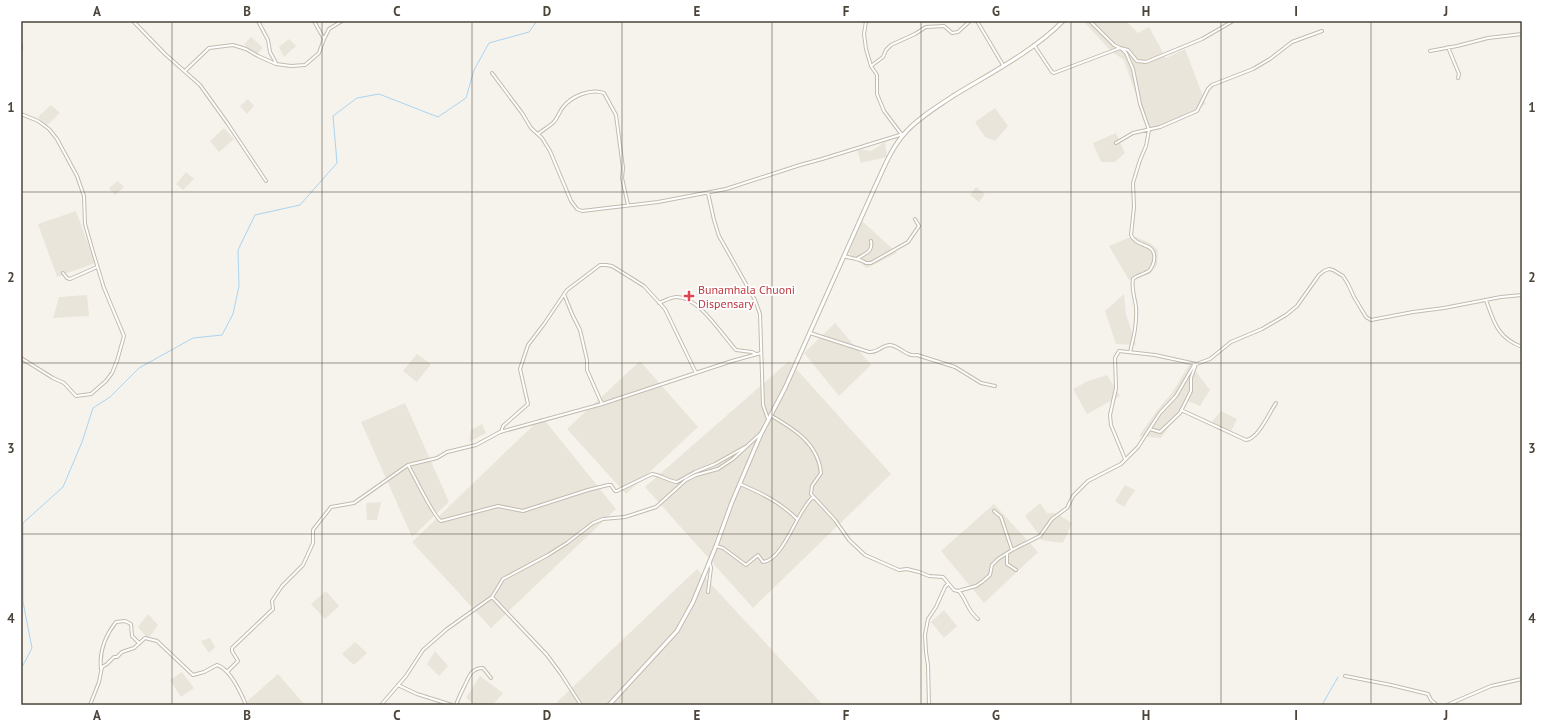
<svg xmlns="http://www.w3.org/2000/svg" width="1543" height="726" font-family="'PT Sans',sans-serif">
<rect width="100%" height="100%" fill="#f6f3ec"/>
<path fill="#eae5da" d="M1083,21h43l12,12 11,-6 17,31 19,-9 21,55 -57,29 -25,-73 -13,-9z
M251,37l12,11 -7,7 -12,-11z
M289,39l7,7 -12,11 -5,-10z
M248,99l6,7 -7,8 -7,-8z
M51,105l9,8 -14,13 -8,-9z
M995,108l13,18 -13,15 -10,-4 -10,-15z
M224,128l10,11 -15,13 -9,-11z
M1116,133l9,20 -10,9h-14l-8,-19z
M885,142l2,15 -26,6 -4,-14 14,2z
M186,172l8,7 -11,11 -7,-6z
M118,181l6,6 -9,8 -6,-7z
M976,187l9,7 -6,8 -9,-7z
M76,211l19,52 -38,14 -19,-53z
M862,221l35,32 -30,15 -19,-15z
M1133,236l17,7 8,7 -1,15 -7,9 -21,6 -20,-34z
M1124,294l2,20 10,31 -20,-1 -11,-33z
M87,295l2,21 -36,2 6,-21z
M835,323l36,42 -32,31 -35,-43z
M417,354l14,10 -14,18 -14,-11z
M640,361l58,66 -72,67 -59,-65z
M789,361l102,113 -138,134 -108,-121z
M1189,365l5,4 16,21 -10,16 -12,-5 -27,37 -22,-2 19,-27 14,-16z
M1107,375l13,21 -33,18 -14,-25 15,-8z
M405,403l44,99 -37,35 -51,-115z
M1221,411l16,8 -7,14 -12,-3 -7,-7z
M542,417l74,92 -125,119 -79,-86z
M482,424l4,9 -17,9 2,-12z
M1125,485l10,5 -11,17 -9,-6z
M381,502l-4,18h-10l-1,-17z
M1040,503l7,10h9l16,10 -9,20 -22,-3 -4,-8 -12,-16z
M994,504l44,48 -54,51 -43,-52z
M697,569l126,136h-264l-2,-3z
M326,591l13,15 -14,13 -14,-15z
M944,610l13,16 -13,12 -13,-16z
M148,614l10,11 -10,14 -10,-12z
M210,638l5,9 -6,6 -8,-12z
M355,642l12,11 -13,12 -12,-11z
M435,651l13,15 -9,10 -12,-12z
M182,672l12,16 -13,9 -11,-17z
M278,674l27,31h-62z
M480,676l23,17 -10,12h-18l-9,-7z"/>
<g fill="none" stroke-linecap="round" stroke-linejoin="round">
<path stroke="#a9d4f2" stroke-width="1" d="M21,669l11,-21 -9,-46v-79l40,-36 19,-45 11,-34 17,-11 29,-29 54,-30 29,-3 11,-21 6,-28 -1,-36 17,-35 45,-10 37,-42 -4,-47 24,-18 22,-4 59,23 28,-19 8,-28 15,-27 40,-11 8,-11
M1322,705l16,-28"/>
<g stroke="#c2bbae" stroke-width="4">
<path id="minor" d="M133,21l32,33 35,31 28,39 38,57
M258,21l10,19 2,12 6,11
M314,21l10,18
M866,21l-2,13 2,15 5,17 6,9v19l7,17 18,24
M977,21l26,44
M1090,21l24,24 8,4 4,4 7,16 7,35 9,26 -3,16 -6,14 -7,23 1,24 -3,28c6,14 26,6 23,26 -1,4 -2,6 -4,9 -5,4 -13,5 -17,9 -2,10 2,19 3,28 1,17 -2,29 -6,45
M21,45v4
M1034,45l18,27 2,1 66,-25 8,2 9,11 9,1 56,-23 31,-18
M1448,47l11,27 -1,4
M1430,51l27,-5 31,-8 34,-4
M871,66l12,-9 3,-7 5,-5 24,-11 11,-7 18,-1 8,7 6,-1 12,-11
M185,71l24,-23 24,-3 13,4 12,7 18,8 15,2 14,-1 14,-12 5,-14 5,-10 13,-8
M492,73l30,40 9,15 11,10 8,13 21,50 6,8 5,2 76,-9 68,-13 74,-24 22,-6 81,-25
M21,114l17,7 11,8 8,10 20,37 7,20 1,28 8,28 11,36 20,48 -7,25 -5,12 -6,8 -15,13 -15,2 -12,-13 -11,-5 -32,-20
M538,134c5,-4 10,-7 15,-11 5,-5 6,-11 10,-16 9,-11 28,-19 41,-14l12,22 7,53 -1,10 6,27
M1116,143l17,-10 27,-6 37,-16 11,-22 4,-4 41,-16 17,-10 22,-17 30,-11
M708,193l6,27 5,16 36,64 5,14 3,91 5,14
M844,256c9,3 15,2 22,7h5l37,-21 11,-16 -4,-7
M858,258c8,-5 15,-6 13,-17
M63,273l4,5 3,1 27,-12
M564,294l8,20 8,16 7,30v10l15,34
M1486,300c8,23 12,38 36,47
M659,303c5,-2 12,-6 18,-6 22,0 45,38 59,53l16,2 4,2
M810,333l59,19c9,1 13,-7 21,-7 10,1 16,12 27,10l38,12 26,16 14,3
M1181,410l65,30c12,-1 23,-27 30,-37
M770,415c24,14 48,28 51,58l-9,13 -1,8 24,26 14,20 16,15 34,15 8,-1 12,3 10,4 14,1 11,13 4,1 18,-5 6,-4 8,-7 2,-10 6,-6 14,-9 28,-14 12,-17 15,-11 6,-12 15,-15 33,-17 17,-17 22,-34 16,-17 18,-31 16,-6 21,-17 31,-13 24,-14 11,-9 22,-31 5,-4 5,-2 4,1 10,6 5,8 6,13 12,20 5,3 42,-8 31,-4 57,-11 21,-2
M501,432l2,-6 25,-22 -8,-35 8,-24 16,-21 23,-34 33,-25h6l6,1 32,20 21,23 31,64
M1125,459l-14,-34 -1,-10 6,-27 -1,-30 4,-7 36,4 41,9 -5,14v13l-11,22 -20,19 -10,-3
M408,465c6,10 26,53 33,56l57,-15 25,5 65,-21 20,-5h3l4,6h2l35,-17c9,1 16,7 25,8l18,-10 20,-8 32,-18
M740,484c21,9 40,18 57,35
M994,511l7,6 11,33
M716,546l7,2 23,17 12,-10 5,7c21,-2 34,-52 50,-65
M1007,553v11l9,6
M959,591c9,11 7,18 19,28
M708,592l3,-24 -1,-4
M492,597l55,58 14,19 20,31
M101,669c-2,-18 4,-33 15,-47l9,-1 6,3 1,12 7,7
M227,672l11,-11 -6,-10v-3l41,-39 -1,-8 10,-15 21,-21 10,-22v-13l18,-23 23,-4 54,-38 29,-7 10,-6 29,-7 24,-13 102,-28 130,-43 29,-8
M1345,676l46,9 37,9 3,6 6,5
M398,685l19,9 35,11
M90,705l9,-23 3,-15 5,-3 7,-7h3l5,-5 12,-4 11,-10 12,3 36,34 11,-3 13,-7c13,4 24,28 29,40
M381,705l25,-29 17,-26 24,-21 45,-32 11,-18 45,-24 19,-12 26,-20 10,-4 22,-2 31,-10 30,-27 10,-5 22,-6 15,-10 27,-25
M456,705c2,-6 5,-12 8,-18 5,-10 7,-19 19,-19l8,10
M929,705l-1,-40 -2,-13 -1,-17 3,-16 8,-12 9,-20 3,-3
M1447,705l44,-19 31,-7"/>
</g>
<g stroke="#c2bbae" stroke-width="5">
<path id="tertiary" d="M609,705l68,-74 16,-29 23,-56 16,-44 29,-68 24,-46 89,-199c9,-19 17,-41 31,-56 13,-15 32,-26 48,-37 36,-22 81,-45 110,-75"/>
</g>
<use href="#minor" stroke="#fff" stroke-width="2"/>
<use href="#tertiary" stroke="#fff" stroke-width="3"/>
</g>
<path fill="none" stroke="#4b4439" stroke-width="1" stroke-opacity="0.55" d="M172,21v684M322,21v684M472,21v684M622,21v684M772,21v684M921,21v684M1071,21v684M1221,21v684M1371,21v684M21,192h1501M21,363h1501M21,534h1501"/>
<path fill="#e0444e" stroke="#fff" stroke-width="1.5" d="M687 290h4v4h4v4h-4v4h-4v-4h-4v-4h4z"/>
<g text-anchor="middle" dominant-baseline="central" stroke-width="3.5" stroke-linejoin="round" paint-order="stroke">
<g font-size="12" fill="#be3a42" stroke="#fff" text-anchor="start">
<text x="698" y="289">Bunamhala Chuoni<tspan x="698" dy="14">Dispensary</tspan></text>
</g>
</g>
<rect width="1543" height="726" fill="none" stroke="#ffffff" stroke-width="44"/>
<rect x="22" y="22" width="1499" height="682" fill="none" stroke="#4b4439" stroke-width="1.5"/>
<g font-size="13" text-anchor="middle" font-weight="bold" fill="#4b4439">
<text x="97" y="16">A</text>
<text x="247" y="16">B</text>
<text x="397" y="16">C</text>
<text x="547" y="16">D</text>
<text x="697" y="16">E</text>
<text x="846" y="16">F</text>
<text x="996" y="16">G</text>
<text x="1146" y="16">H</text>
<text x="1296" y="16">I</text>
<text x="1446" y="16">J</text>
<text x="11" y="112">1</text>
<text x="1532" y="112">1</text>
<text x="11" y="282">2</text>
<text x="1532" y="282">2</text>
<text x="11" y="453">3</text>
<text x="1532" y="453">3</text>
<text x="11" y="623">4</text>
<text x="1532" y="623">4</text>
<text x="97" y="720">A</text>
<text x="247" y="720">B</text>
<text x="397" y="720">C</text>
<text x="547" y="720">D</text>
<text x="697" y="720">E</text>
<text x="846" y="720">F</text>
<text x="996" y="720">G</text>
<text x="1146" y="720">H</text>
<text x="1296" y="720">I</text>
<text x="1446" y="720">J</text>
</g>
</svg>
